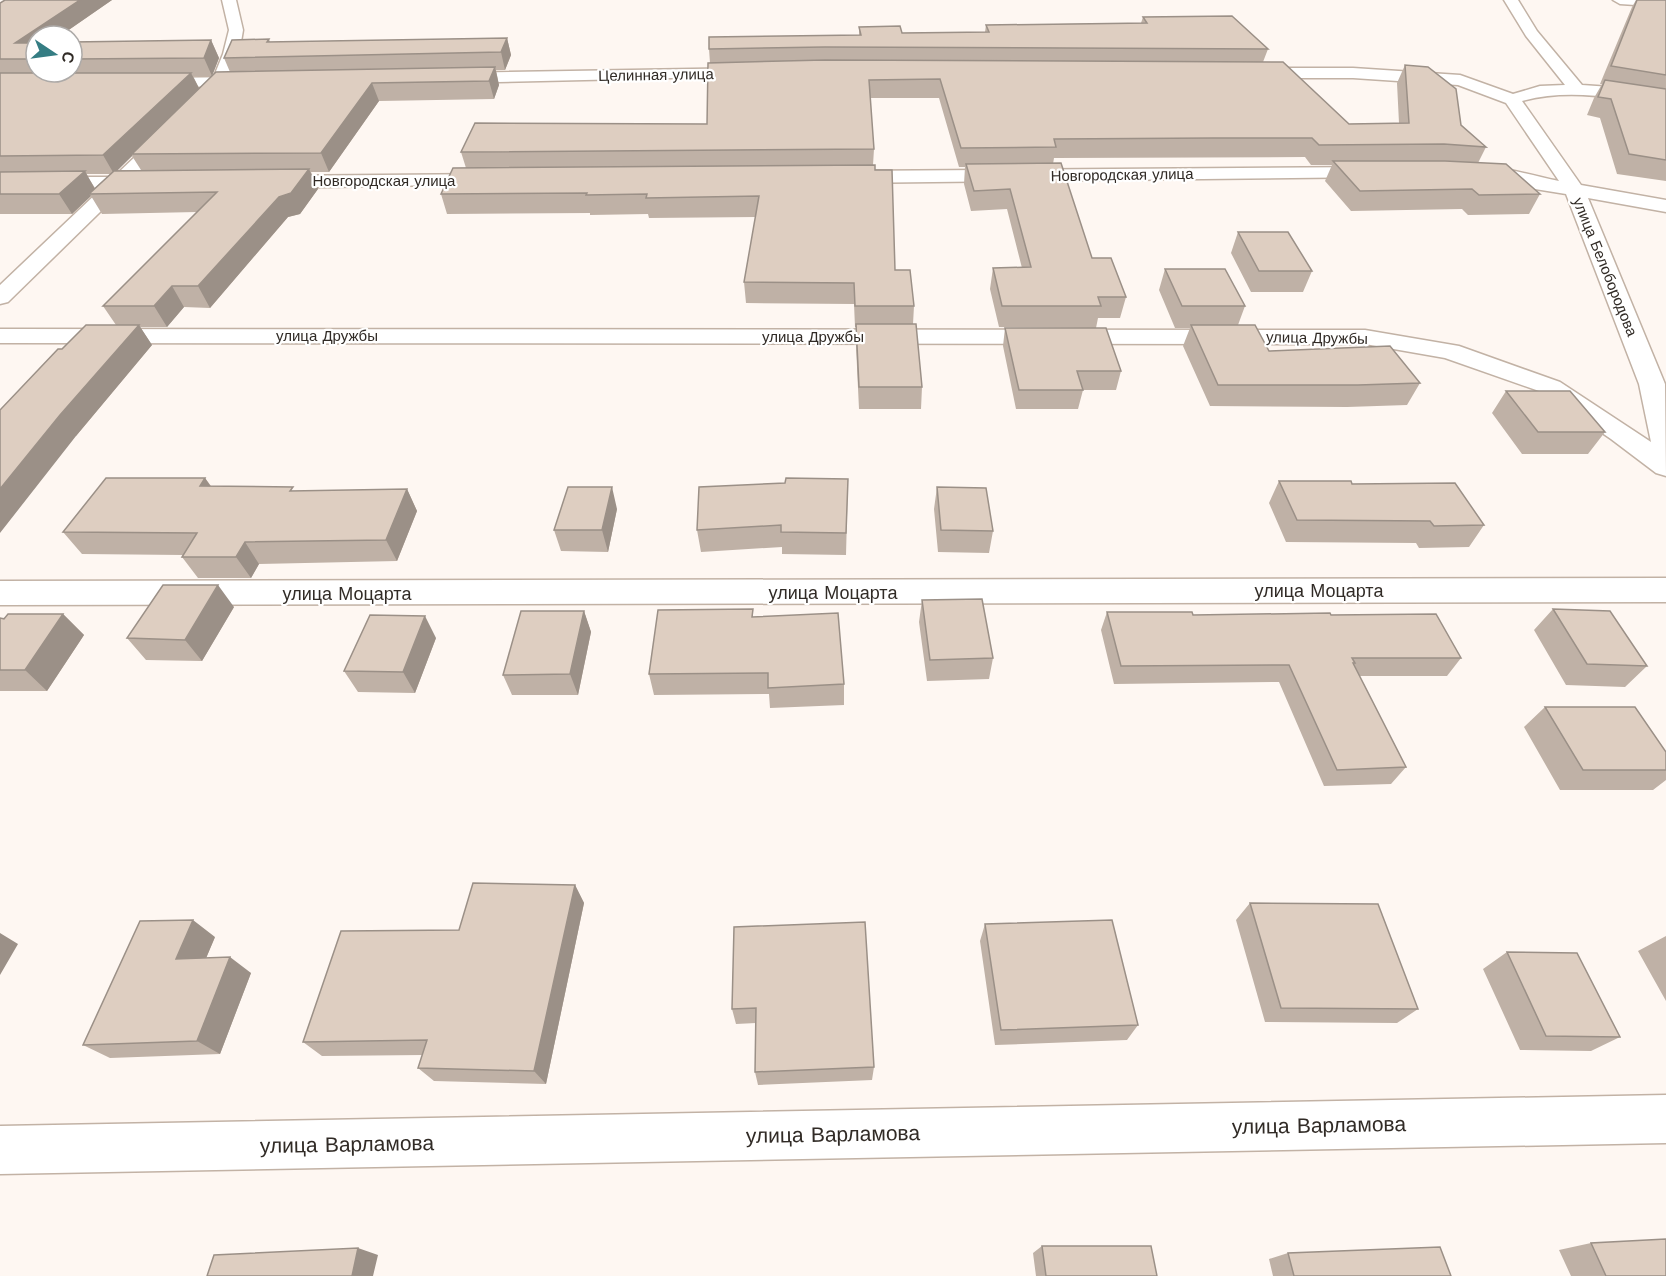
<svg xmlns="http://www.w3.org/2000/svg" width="1666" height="1276" font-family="'Work Sans',sans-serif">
<rect width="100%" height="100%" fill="#fef7f2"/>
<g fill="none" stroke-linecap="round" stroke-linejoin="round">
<g stroke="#c2b2a5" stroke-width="3">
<path id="street" d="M1504,0h14l19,31 45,54 29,2 55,10v10c-47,-9 -97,-19 -144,-6l59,84 85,15v12l-78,-14 77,186 1,92 -10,-3 -45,-34 -69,-47 -97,-34 -80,-14 -1365,-1v-14l1365,1 94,16 101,36 91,60 -12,-58 -73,-190 -92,-15 -3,-4 3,-4c26,-7 59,5 85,10l-53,-78 -48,-18 -105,-7h-103l-8,-5 8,-5h103l107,7 53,19 27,-8 25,-1 -39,-49z
M1613,0h53v7l-46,-3z
M754,68l6,2 2,3 -2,3 -308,7 -8,-5 8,-5z
M250,77l6,2 2,3 -2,3 -104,3 -8,-5 8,-5z
M1372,167l7,2 3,4 -3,4 -531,6 -7,-2 -3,-4 3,-4 7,-2z
M493,174l7,2 3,4 -3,4 -231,4 -7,-2 -3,-4 3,-4 7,-2z
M0,177h145l7,2 3,4 -3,4 -7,2h-145z
M1666,578v24l-1666,3v-24z
M1666,1095v48l-1666,31v-48z"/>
</g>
<g stroke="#c2b2a5" stroke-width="3">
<path id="secondary" d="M222,0h14l7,30 -4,24 -14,32 -34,37 -183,179 -8,2v-19l179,-170 33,-34 11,-27 6,-24z"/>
</g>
<use href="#street" fill="#fff" fill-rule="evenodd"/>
<use href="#secondary" fill="#fff" fill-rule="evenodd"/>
</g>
<path fill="#bfb1a6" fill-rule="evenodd" d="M112,0l-52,36h-24v36h36v-30l139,-2 8,18 -7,18h-19l6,12 31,-16 -6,-14 45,-19 1,3 237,-4 4,17 -6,15h-9l3,15 -5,14 -115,2 -50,71h-18l7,17 -18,25 -12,3 -78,91 -26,-1 -17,20h-27l12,18 -76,91 -14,-87 54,-24 -13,-19 94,-94 -95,2 -11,-18 -19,18h-72v-211zM132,156l9,14h-24zM86,174h24l-15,14z
M1636,0h30v181l-49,-7 -17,-56 -13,-3 7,-17 8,-14h-2l32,-77z
M1143,17l125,32 -5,13 86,62 50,-1 -2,-40 8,-18 56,60 25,22 -8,16 62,31 -11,20 -61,1 -6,-6 -111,2 -26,-30 7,-16h-21l-6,-8 -251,1 -1,6 39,94 34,39 -6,21h-22l-2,10 -97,-1 -9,-38 3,-21h29l-15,-59 -36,2 -7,-27 1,-17h-6l-20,-69h-69l4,51 -1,16 2,5 20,100 19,36 -1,18 9,63 -1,22h-62l-3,-63v-19h-1l-1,-23 -108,-1 -2,-21 12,-65 -107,1 -1,-4 -58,1v-2l-143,1 -6,-20 25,-26 -5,-16 246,-28 3,-61 -1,-14 150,-14v-8l43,6 83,-1 1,-7 155,-2z
M1238,232l74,39 -9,21h-52l-20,-39z
M1165,269l80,37 -7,19 31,26 151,32 -13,22 -60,2 -137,-1 -27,-60 7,-18h-15l-16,-38z
M1005,328l116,43 -5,19h-33l-5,19h-62l-13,-63z
M1506,391l99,41 -17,22h-66l-30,-41z
M205,478l6,8 84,5 112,-2 10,22 -20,50 -138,3 -8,14h-53l-16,-21 1,-2 -101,-1 -19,-22z
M848,479l-2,76 -64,-1v-7l-81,5 -4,-22 88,-47z
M1279,481l73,3 132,41 -15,22 -50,1 -3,-5 -130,-1 -17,-39z
M937,487l56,44 -4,22 -51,-1 -4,-43z
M617,509l-9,43 -47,-1 -7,-21z
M922,600l71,58 -4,21 -62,2 -8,-59z
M234,607l-32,54 -56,-1 -19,-22z
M753,609v8l91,67v21l-74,3 -1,-14 -115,1 -5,-21z
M1553,609l94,57 -22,21 -59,-2 -32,-55z
M584,611l7,21 -13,63h-66l-9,-20z
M1107,612l86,3h138l130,43 -14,18h-88l47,91 -15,17 -67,2 -45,-104 -165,2 -13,-54z
M63,614l21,21 -37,56h-47v-73z
M436,638l-21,55 -57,-1 -14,-21z
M1545,707l121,45v28l-13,10h-93l-36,-63z
M575,885l9,18 -38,181 -112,-3 -16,-13 5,-13 -101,1 -19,-14z
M1250,903l168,106 -21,14 -132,-1 -29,-102z
M985,924l153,101 -11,15 -132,5 -15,-104z
M734,927l140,140 -2,13 -114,5 -3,-13 1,-49 -20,1 -4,-15z
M1666,936v65l-28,-50z
M215,937l-9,21 45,15 -31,81 -110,4 -27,-13z
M1507,952l113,85 -29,14 -71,-1 -37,-81z
M1591,1243l75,33h-95l-12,-26z
M1042,1246l115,30h-121l-3,-23z
M1288,1253l163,23h-178l-4,-17z"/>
<path fill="#9b9087" d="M80,0h32l-52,36h-24v16l-21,-9z
M507,38l4,17 -6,15 -4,-18z
M211,40l8,18 -7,18 -8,-18z
M495,67l4,18 -5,14 -5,-18z
M191,73l9,17 -68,64v2l-18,18 -11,-19z
M372,83l7,18 -50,71 -8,-19z
M309,169l9,20 -18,25 -12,3 -78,91 -12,-22 81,-89z
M85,171l11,20 -7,3 2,2 -19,18 -13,-20z
M172,286l12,21 -17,20 -13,-21z
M139,325l13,20 -76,91 -76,97v-44l60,-74z
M205,478l15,22 -20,-14z
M612,487l5,22 -9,43 -6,-22z
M407,489l10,22 -20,50 -11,-21z
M245,542l14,22 -8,14 -15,-21z
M218,585l16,22 -32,54 -17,-21z
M584,611l7,21 -13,63 -8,-21z
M63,614l21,21 -37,56 -22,-21z
M425,616l11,22 -21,55 -12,-21z
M575,885l9,18 -38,181 -12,-13z
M193,920l22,17 -16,38 -23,-16z
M0,933l18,11 -18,31z
M230,957l21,16 -31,81 -23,-13z
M358,1248l20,7 -5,21h-21z"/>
<path fill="#decec1" stroke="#9b9087" stroke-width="1.5" d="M5,0h75l-65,43h21v16h-36v-56z
M1637,0h29v75l-55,-9z
M1232,16l36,33 -443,-2 -116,2v-12l152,-2 -2,-8 41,-1 2,7 87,-1 -3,-7 161,-2 -4,-6z
M507,38l-6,14 -277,6 8,-18 37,-1 -2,3z
M211,40l-7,18 -132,1v-17z
M825,60l458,2 66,62 60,-1 -4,-58 23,2 28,22 5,36 25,22 -42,-3 -125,1 -7,-7h-99l-159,1 2,8 -95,1 -21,-69 -71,1 5,69 -413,3 14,-29 232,1 1,-61z
M495,67l-6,14 -117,2 -51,70 -189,1 84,-82z
M0,73h191l-88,82 -103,1z
M1605,80l61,9v71l-37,-6 -18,-55 -13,-2z
M1333,161h112l61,3 34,30 -61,1 -7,-6 -112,2z
M1061,163l31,95h19l15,39h-28l3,9h-99l-9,-38 38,-1 -21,-78 -36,2 -8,-27z
M875,165v5h17l3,100h15l4,36h-59l-1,-23 -110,-1 15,-86 -113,2 1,-4 -61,1 1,-2 -146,1 12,-26z
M309,169l-18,24 -12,4 -81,89h-26l-18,20h-51l114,-114 -128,2 25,-23z
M85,171l-26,23h-59v-22z
M1238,232h50l24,39h-53z
M1165,269h60l20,37h-63z
M856,324h60l6,63h-63z
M86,325h53l-79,90 -60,74v-79l58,-61h4z
M1191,325h64l14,26 121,-5 30,37 -62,2h-140z
M1005,328h101l15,43h-44l6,19h-64z
M1506,391h64l35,41h-67z
M106,478h99l-5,8 93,1 -3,4 117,-2 -21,51 -141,2 -9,15h-54l15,-24 -134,-1z
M786,478l62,1 -2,54 -65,-1v-7l-84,5 2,-43 86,-4z
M1279,481h72l1,3 103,-1 29,42 -50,1 -4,-5 -133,-1z
M568,487h44l-10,43h-48z
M937,487l49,1 7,43 -52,-1z
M163,585h55l-33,55 -58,-2z
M982,599l11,59 -63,2 -8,-60z
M753,609l-1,8 86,-4 6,71 -76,4v-15l-119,1 9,-64z
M1553,609l57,2 37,55 -60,-2z
M521,611h63l-14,63 -67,1z
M1107,612h85l1,3 137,-2 1,2 105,-1 25,44h-109l3,5h-2l53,104 -69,3 -48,-105 -168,1z
M8,614h55l-38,56h-25v-52l4,1z
M370,615l55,1 -22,56 -59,-1z
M1545,707h90l31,45v18h-83z
M473,883l102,2 -41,186 -116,-3 9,-28 -124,2 38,-111 118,-1z
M1250,903l128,1 40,105 -137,-1z
M193,920l-17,39 54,-2 -33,84 -114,4 57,-124z
M1112,920l26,105 -137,5 -16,-106z
M865,922l9,145 -119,5 1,-64 -24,1 2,-82z
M1507,952l70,1 43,84 -74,-1z
M1666,1239v37h-60l-15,-33z
M1042,1246h109l6,30h-111z
M1440,1247l11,29h-157l-6,-23z
M358,1248l-6,28h-145l7,-21z"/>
<g text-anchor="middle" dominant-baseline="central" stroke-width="4.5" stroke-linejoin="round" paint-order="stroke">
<g font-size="15" fill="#312b26" stroke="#fff">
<text transform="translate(656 75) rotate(-1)">Целинная улица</text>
<text transform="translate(1122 175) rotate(-1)">Новгородская улица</text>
<text x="384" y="181">Новгородская улица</text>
<text transform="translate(1605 267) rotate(68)">улица Белобородова</text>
<text x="327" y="336">улица Дружбы</text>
<text x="813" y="337">улица Дружбы</text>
<text transform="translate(1317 338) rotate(1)">улица Дружбы</text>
</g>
<g font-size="18" fill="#312b26" stroke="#fff">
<text x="1319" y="590">улица Моцарта</text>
<text x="833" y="592">улица Моцарта</text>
<text x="347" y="593">улица Моцарта</text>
</g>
<g font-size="21" fill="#312b26" stroke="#fff">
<text transform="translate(1319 1125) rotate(-1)">улица Варламова</text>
<text transform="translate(833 1134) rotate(-1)">улица Варламова</text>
<text transform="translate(347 1144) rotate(-1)">улица Варламова</text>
</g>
</g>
<g transform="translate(54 54) rotate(103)"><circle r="28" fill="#ffffff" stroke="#adaaa8" stroke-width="1.5"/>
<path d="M0-4.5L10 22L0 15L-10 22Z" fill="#357d83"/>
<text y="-9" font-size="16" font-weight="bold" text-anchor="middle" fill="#312b26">С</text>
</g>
</svg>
